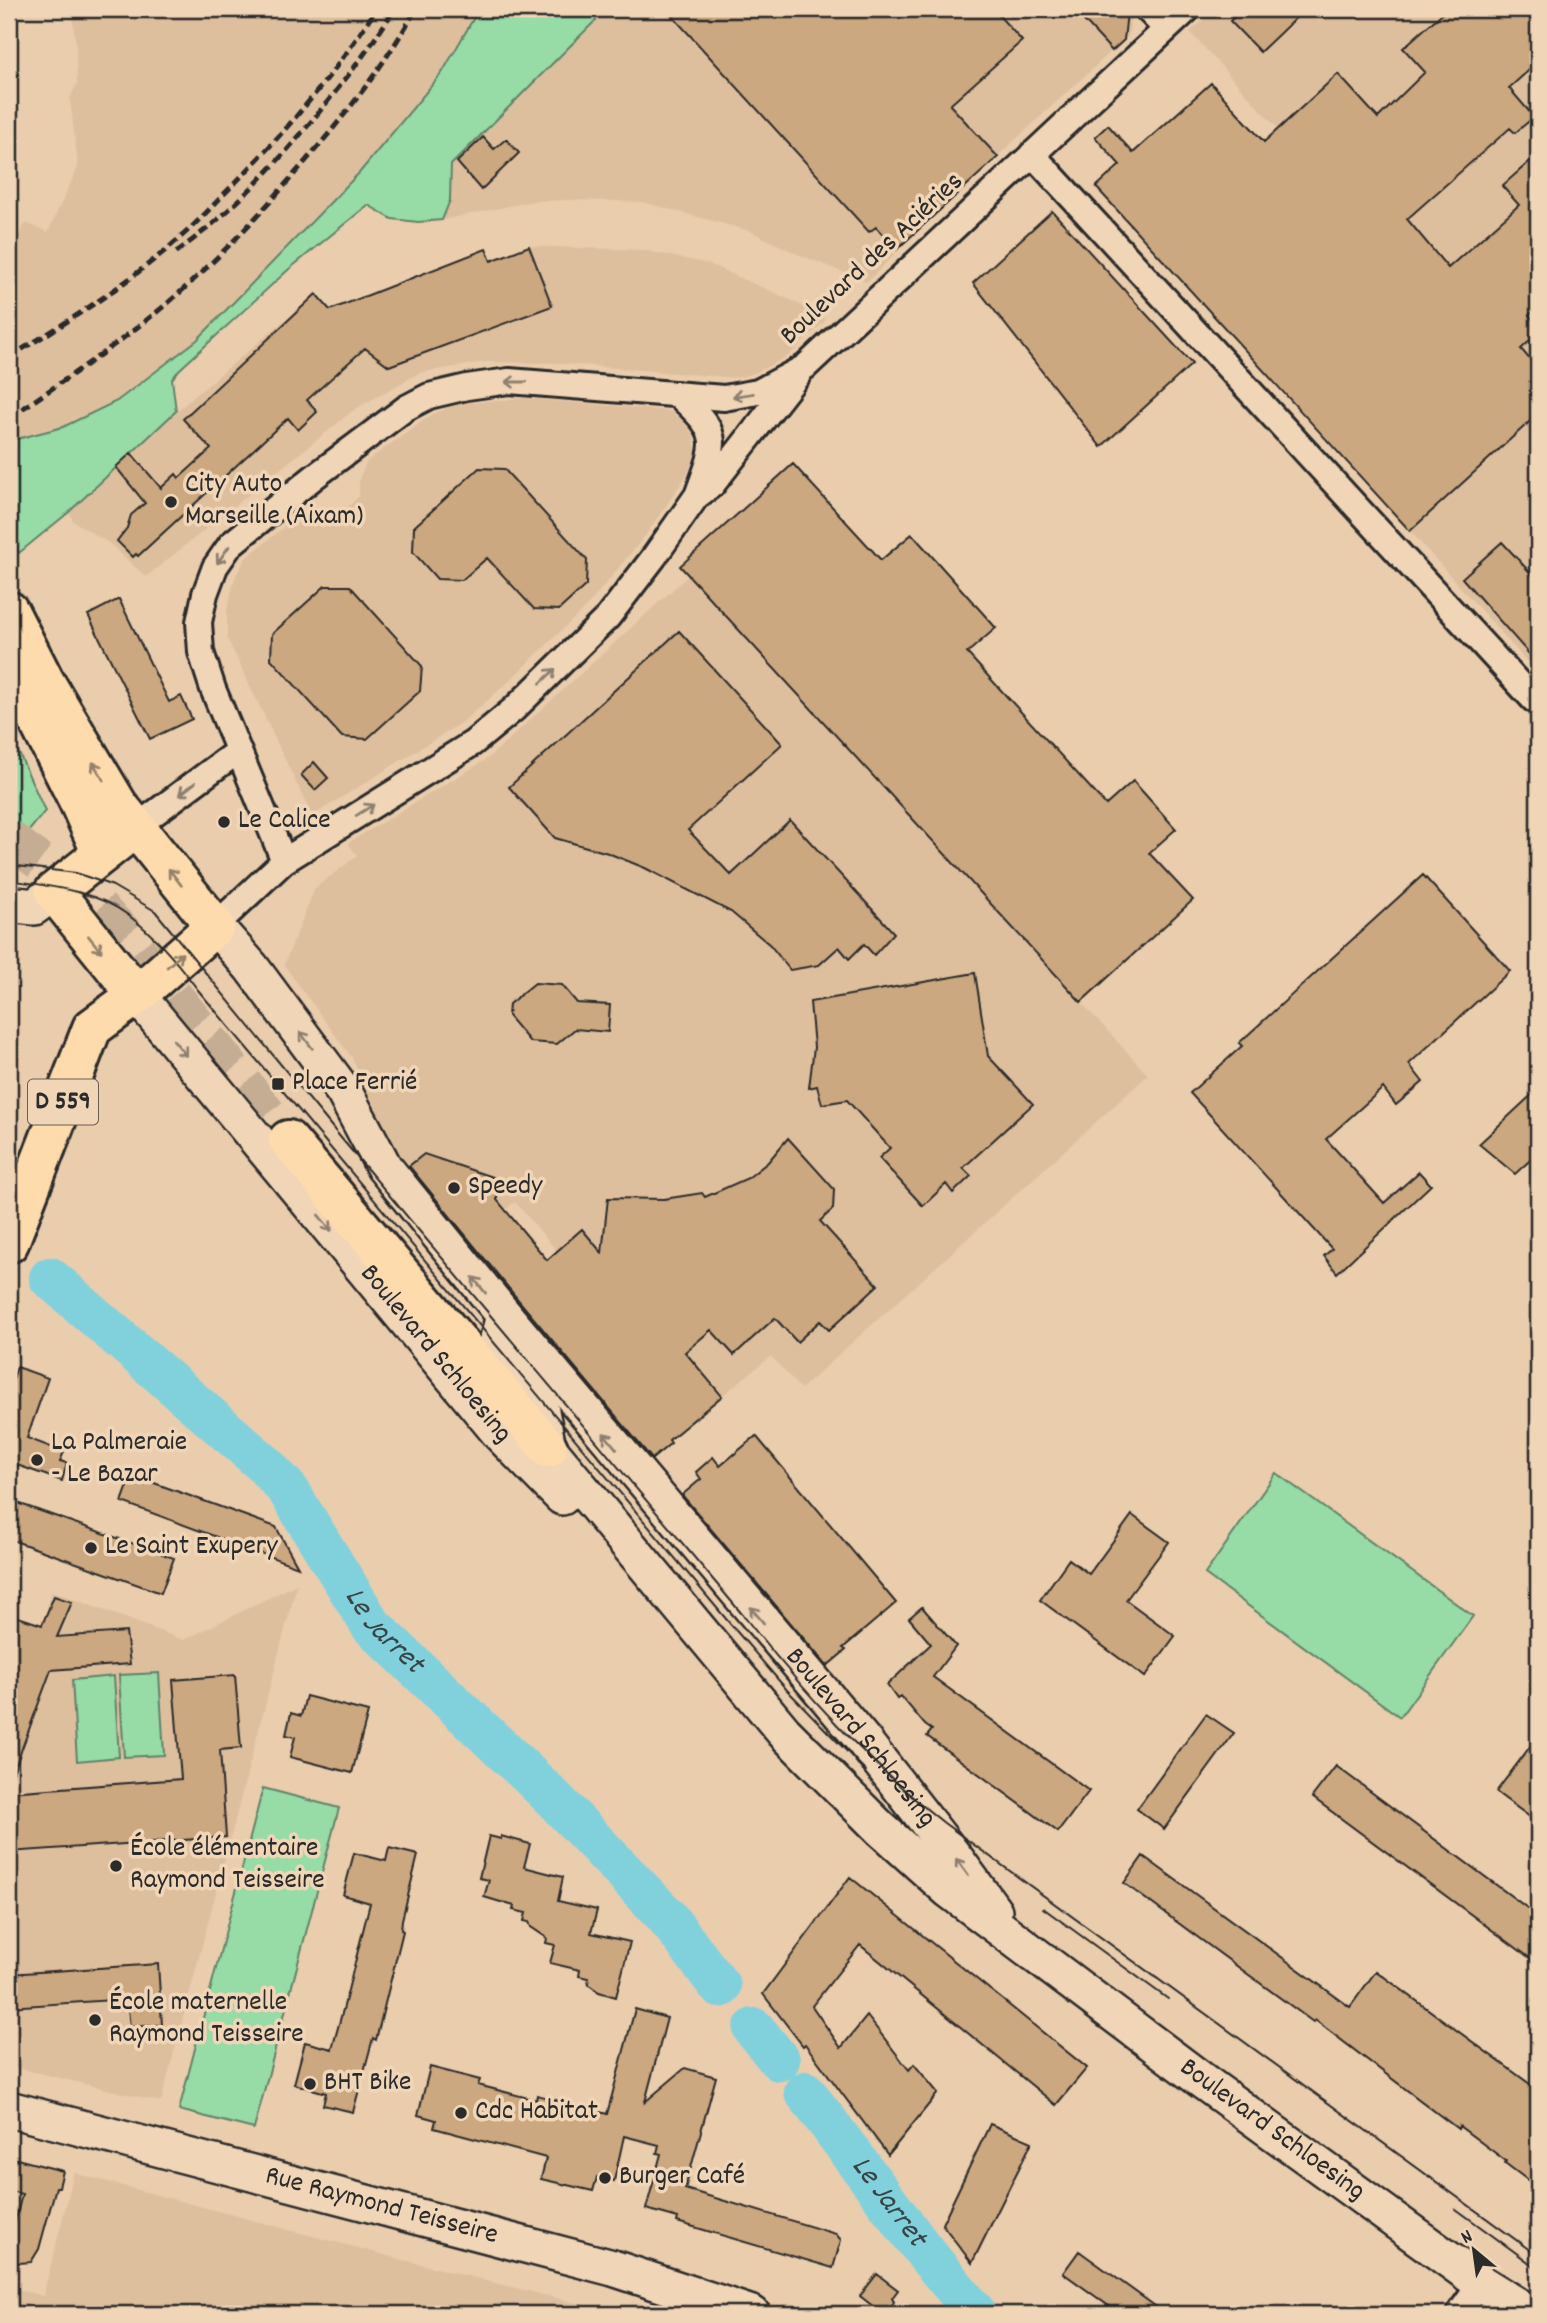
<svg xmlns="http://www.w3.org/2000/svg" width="1547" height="2323" font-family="Dekko,sans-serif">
<rect width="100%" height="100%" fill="#eacdad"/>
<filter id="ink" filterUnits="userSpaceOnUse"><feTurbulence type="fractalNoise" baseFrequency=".0143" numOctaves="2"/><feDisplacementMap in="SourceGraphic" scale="14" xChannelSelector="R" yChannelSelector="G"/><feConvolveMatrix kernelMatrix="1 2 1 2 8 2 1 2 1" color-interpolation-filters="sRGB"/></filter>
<g filter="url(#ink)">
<path fill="#ddbf9e" d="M71,9h408l-37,64 -82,99 -163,168 -80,61 -54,26 -54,14v-192l17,-26 22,9 30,-65 -8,-69 7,-14 -1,-40z
M607,9h523l1,1 -2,25 -233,215 -4,7 -25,25 -72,-29 -45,-22 -108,-29 -67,-2 -42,1 -91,19 8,-20 1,-34z
M1216,9h322v665l-128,-143 113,-104 -152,-196 -181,-199z
M529,246l114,4 66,14 77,34 31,15 9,7 -38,36 -33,17 -18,5 -182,-15 -70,-1 -66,11 -64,36 -209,168 -36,-33 -37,-23 -4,-9 91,-87 156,-131 15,16 155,-61 6,12z
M523,398l147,13 15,10 9,15 2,19 -7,17 -44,64 -57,69 -81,78 -43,38 -152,95 -85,-178v-28l8,-33 11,-19 48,-39 19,2 10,7 18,-14 18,-18v-17l8,-18 64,-46 18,-8 19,-4z
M689,575l459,500 -347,314 -30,-33 -49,40 -140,-166 -25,21 -42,-49 -29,23 2,3 -19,15 -71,-87 -46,-98 -68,-93 31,-77 42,-32 -9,-13 139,-84z
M297,1584l-136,518 -152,-36v-296l6,-2 41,-157 -9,-5 5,-15 132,49z
M74,2173l322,85 223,56h-610v-27l34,9z"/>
<path fill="#97dba7" stroke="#618369" stroke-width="2" d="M479,9h128l-156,156 -1,35 -8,20 -24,2 -26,-3 -24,-14 -80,65 -108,99 -8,10 4,32 -107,101 -50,41 -10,-22v-90l54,-14 54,-26 80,-61 163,-168 82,-99z
M9,731l36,80 -33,41 -3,-1z
M1276,1473l197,143 -73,101 -195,-143z
M159,1673l5,82 -40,2 -5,-82z
M114,1676l5,81 -42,4 -5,-81z
M263,1788l76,20 -85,321 -75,-19z"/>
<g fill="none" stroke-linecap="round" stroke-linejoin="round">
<g stroke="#81d1dd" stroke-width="42">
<path id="s1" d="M50,1278l213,185 25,27 83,135 181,172 114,119 54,71"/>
<path d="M754,2029l25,31"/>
<path id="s2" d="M805,2092l122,163 47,56"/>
</g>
</g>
<path fill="#cba880" stroke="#2b2b2b" stroke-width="2" d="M666,9h327l29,32 -72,64 48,52 -102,93 -20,-23 -7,5z
M1243,9h62l-45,43 -30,-31z
M1447,9h91v53l-29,26 25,29 -19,16 -5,-5 -103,91 41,49 71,-63 -17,-19 36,-32v153l-9,8 9,11v7l-17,16 17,20v45l-128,117 -314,-344 24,-22 -25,-28 13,-12 25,28 78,-70 53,59 74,-68 40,44 47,-46 -22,-24z
M1075,11l52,1 -3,28 -12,11z
M483,137l11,12 12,-10 13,14 -38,37 -24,-28z
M1052,211l140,153 -91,83 -128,-164z
M529,246l23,60 -163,60 -24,-18 -58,52 10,12 -19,18 -10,-12 -150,138 -2,-2 -3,3 -16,-16 10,-13 4,-13 14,-12 -29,-36 15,-14 30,35 15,-14 3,4 32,-29 -28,-30 133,-125 14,16 156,-61 5,12z
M793,464l88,96 31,-26 84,94 -29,25 139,152 27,-24 43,48 -27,24 44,47 -112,102 -401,-436z
M479,468l25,1 83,91 -1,25 -27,25 -25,-1 -47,-51 -25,22 -25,-1 -24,-27 1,-25z
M1502,542l36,39v83l-76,-86z
M325,586h25l72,80 -2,25 -53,48 -25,-2 -71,-78 1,-25z
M119,599l50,103 12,-6 11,23 -42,20 -62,-124z
M679,631l103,113 -94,86 43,45 59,-55 104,113 -20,22 -10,-11 -15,15 -10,-12 -20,18 -29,5 -20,-25 -39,-33 -86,-44 -37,-15 -53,-15 -46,-51z
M314,762l14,16 -13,12 -14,-15z
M1423,875l87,96 -101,93 14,18 -27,23 -13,-17 -57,51 58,64 35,-31 12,13 -94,88 -13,-17 8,-7 -142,-156 52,-47 -3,-3z
M975,973l13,83 45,48 -70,64 8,8 -18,17 -7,-9 -23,22 -44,-48 11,-10 -43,-48 -25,4 -5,-18 -8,2 5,-41 -4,-45z
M535,983l27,2 15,18 33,2 -2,27 -33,-3 -18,15 -27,-2 -22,-26 1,-12z
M1538,1089v64l-23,21 -36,-30z
M788,1138l46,51 -1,20 -13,12 58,64 -49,45 -9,-9 -23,21 -22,-24 -41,37 -23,-25 -26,22 37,44 -53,44 2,3 -19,16 -132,-157 -111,-136 15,-12 74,25 -1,21 50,60 35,-31 20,24 6,-55 56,1 38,-6 3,4 43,-19 20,-16z
M17,1367l31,11 -21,60 37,14 -4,9 7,2 -5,18 -45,-16 -6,17h-2v-91z
M756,1436l140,167 -53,45 3,2 -19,16 -145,-171 19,-16 -5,-7 17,-15 7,9z
M132,1475l144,52 22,40 -176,-65z
M9,1500l165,58 -13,35 -152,-54z
M1132,1515l37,27 -43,58 49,36 -30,41 -105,-77 29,-41 20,15z
M54,1596l18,6 -15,35 69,-5 4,32 -79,6 -40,108h-2v-164l33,11z
M922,1607l34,39 -23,31 156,114 -31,41 -131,-96 5,-6 -7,-5 -24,-29 -4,3 -10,-14 44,-41 -22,-26z
M235,1675l6,73 -21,2 6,87 -217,15v-60l172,-13 -8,-99z
M306,1696l62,16 -16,61 -62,-16 5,-20 -9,-2 5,-22 10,3z
M1206,1714l28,19 -70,96 -27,-20z
M1538,1736v87l-42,-31z
M1336,1766l202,150v48l-226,-167z
M489,1836l12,3v-3l29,8 -6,23 39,10 -5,24 39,9 -6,23 39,9 -14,55 -17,-5 -10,-7 -1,-7 -9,-2 1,-6 -30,-7 5,-18 -9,-2 1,-5 -16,-11 -2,-5 -5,-1 2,-8 -13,-3 1,-4 -30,-9 5,-17 -10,-2z
M389,1848l29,7 -16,65 -1,10 2,1 -27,109 -3,-2 -20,74 -30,-7 3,-12 -32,-9 11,-42 27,7 12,-43 26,-103 -27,-8 11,-42 32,8z
M1143,1856l207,151 26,-36 162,119v98l-33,-25 1,-2 -47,-35 -1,3 -143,-109 -2,2 -189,-139z
M850,1877l237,191 -31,37 -196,-160 -48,61 29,42 26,-32 42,54 5,-6 24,29 -50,62 -83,-111 -2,2 -40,-52z
M158,1964l4,61 -32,2 -3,-28 -118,8v-33z
M635,2009l32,9 -22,84 40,-34 31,9 -31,112 151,45 5,6 -8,28 -156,-46 1,-4 -32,-9 15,-55 -4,-1 2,-8 -35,-9 -10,45 -17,-4 -4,14 -52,-12 5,-21 -112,-30 2,-8 -18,-5 12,-48 50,13 -2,5 58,15 1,-5 70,19z
M990,2124l42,18 -60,121 -30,-39z
M9,2157l54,14 -4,16h-3l-17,62 -8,13 -12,1 -10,-3v-14l13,-52 -13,-3z
M1079,2251l87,63h-46l-57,-41z
M877,2274l21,16 -6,8 2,4 -8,12h-3l-23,-18z"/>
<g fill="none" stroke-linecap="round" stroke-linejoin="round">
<path stroke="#c4ad93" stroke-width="38" stroke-dasharray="38 19" stroke-linecap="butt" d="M9,839l73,53 42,41 164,207"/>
<g stroke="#2b2b2b" stroke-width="30">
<path id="street" d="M1147,9l19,20
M1032,154l502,546 4,1
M677,394c44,40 41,45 21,99
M136,827l102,-76
M284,861l-71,-172 -12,-37 -2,-30 6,-28 10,-27 16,-23 83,-67 92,-69 23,-12 38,-9 42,-6 215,17 34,-6 47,-25 383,-358
M215,926l69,-65 189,-118 41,-34 94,-92 46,-60 42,-60 16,-12 86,-110
M1459,2314l22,-31"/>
</g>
<g stroke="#2b2b2b" stroke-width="40">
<g id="secondary">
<path d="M9,904l25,3 20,-15"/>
<path id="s3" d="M215,926l36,41 93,125 40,75 120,148 -10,39 47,57 7,37 236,284 96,96 69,62 255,192 277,201 50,31"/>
<path id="s4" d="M137,995l364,440 61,62"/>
<path id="s5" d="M504,1315l359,425 93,119 38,52"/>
<path id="s6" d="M9,2109l604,159 139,46"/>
</g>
</g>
<g stroke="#2b2b2b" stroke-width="44">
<path id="primary" d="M9,611l36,71 73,123 97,121 -78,69 -45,33 -83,215
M19,683l59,117 24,54
M136,827l-82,65 83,103"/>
</g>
<g stroke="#2b2b2b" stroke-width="44">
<path id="highway" d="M288,1140l260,308"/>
</g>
<use href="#street" stroke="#f0d5b7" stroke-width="24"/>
<use href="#secondary" stroke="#f0d5b7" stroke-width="35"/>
<use href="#primary" stroke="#fedbac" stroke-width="38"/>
<use href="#highway" stroke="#fedbac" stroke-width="38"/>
<path stroke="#2b2b2b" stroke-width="2" d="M9,865l67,8 37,13 42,25 186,227 401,476c61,77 125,148 202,209l594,433
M9,880c39,6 86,10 119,35 27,20 50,48 70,75l534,636 55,64 79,81
M1043,1908l125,91
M1456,2209l82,60"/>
<path stroke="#2b2b2b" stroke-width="5" stroke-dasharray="10 5" stroke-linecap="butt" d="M176,252c60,-42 107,-95 152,-151 24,-30 47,-60 66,-92
M9,357c61,-36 122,-75 174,-122 17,-15 33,-33 49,-49 54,-55 103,-112 144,-177
M22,409c50,-34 100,-68 147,-107 46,-40 88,-84 127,-130 45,-51 87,-104 120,-163"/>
</g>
<defs><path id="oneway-shaft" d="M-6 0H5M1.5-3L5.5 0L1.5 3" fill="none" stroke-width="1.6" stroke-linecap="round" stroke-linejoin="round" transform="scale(1.75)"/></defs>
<g stroke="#8e8071">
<use href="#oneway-shaft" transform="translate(516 382) rotate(-180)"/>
<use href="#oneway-shaft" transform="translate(743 395) rotate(171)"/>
<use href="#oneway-shaft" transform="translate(223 555) rotate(125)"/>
<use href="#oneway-shaft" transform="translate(548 676) rotate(-44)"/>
<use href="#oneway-shaft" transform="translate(187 789) rotate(142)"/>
<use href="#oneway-shaft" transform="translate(365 810) rotate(-32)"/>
<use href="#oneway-shaft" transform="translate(306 1040) rotate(-127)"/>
<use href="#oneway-shaft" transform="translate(180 1048) rotate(50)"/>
<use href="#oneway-shaft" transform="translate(325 1223) rotate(50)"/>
<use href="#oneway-shaft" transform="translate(479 1285) rotate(-129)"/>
<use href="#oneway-shaft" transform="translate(610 1441) rotate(-130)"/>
<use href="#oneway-shaft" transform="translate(757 1615) rotate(-130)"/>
<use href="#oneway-shaft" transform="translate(962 1867) rotate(-126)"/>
</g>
<g stroke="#94836c">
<use href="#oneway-shaft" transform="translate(98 771) rotate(-121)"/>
<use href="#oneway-shaft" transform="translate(175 877) rotate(-128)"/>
<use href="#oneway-shaft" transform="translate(95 944) rotate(51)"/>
<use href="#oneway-shaft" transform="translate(175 960) rotate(-42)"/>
</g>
</g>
<g fill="#2b2b2b" stroke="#f0d5b7" stroke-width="2.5">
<circle cx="171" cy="502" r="7"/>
<circle cx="224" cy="822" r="7"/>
<rect x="271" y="1077" width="14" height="14" rx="3.5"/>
<circle cx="454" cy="1188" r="7"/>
<circle cx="37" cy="1460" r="7"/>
<circle cx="91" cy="1548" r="7"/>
<circle cx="116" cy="1866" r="7"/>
<circle cx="95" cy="2020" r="7"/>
<circle cx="310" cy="2084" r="7"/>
<circle cx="461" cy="2113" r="7"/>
<circle cx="605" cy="2178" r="7"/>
</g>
<g text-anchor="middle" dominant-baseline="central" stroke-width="7" stroke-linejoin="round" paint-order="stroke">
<rect fill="#f0d5b7" stroke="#665e55" stroke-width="2" x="28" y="1079.5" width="70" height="45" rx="5"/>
<g font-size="26" font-weight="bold" fill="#2b2b2b">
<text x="63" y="1102">D 559</text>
</g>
<g font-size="28" fill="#2b2b2b" stroke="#f0d5b7">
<text transform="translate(873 260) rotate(-43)">Boulevard des Aciéries</text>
<text stroke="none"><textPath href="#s4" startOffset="467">Boulevard Schloesing</textPath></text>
<text stroke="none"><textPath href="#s5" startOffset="553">Boulevard Schloesing</textPath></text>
<text stroke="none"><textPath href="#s3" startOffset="1638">Boulevard Schloesing</textPath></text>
<text stroke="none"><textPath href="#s6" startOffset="385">Rue Raymond Teisseire</textPath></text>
</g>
<g font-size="28" fill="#2b2b2b" stroke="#f0d5b7" text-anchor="start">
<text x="185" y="486">City Auto<tspan x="185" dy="32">Marseille (Aixam)</tspan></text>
<text x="238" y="822">Le Calice</text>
<text x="292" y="1084">Place Ferrié</text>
<text x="468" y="1188">Speedy</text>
<text x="51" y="1444">La Palmeraie<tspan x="51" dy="32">- Le Bazar</tspan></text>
<text x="105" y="1548">Le Saint Exupery</text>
<text x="130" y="1850">École élémentaire<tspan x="130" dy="32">Raymond Teisseire</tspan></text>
<text x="109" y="2004">École maternelle<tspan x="109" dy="32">Raymond Teisseire</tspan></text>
<text x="324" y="2084">BHT Bike</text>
<text x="475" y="2113">Cdc Habitat</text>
<text x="619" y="2178">Burger Café</text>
</g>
<g font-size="30" font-style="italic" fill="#384446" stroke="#f0d5b7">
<text stroke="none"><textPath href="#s1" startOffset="490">Le Jarret</textPath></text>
<text stroke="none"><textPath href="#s2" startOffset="138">Le Jarret</textPath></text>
</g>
</g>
<rect width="1547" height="2323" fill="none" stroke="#f0d5b7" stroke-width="35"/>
<rect x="18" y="18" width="1512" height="2288" fill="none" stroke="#2b2b2b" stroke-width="2.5" filter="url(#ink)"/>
<g transform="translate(1474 2250) rotate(331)" stroke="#f0d5b7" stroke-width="5" paint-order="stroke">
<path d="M0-5L12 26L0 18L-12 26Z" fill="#2b2b2b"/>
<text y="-10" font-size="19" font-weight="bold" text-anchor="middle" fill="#2b2b2b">N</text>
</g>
</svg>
